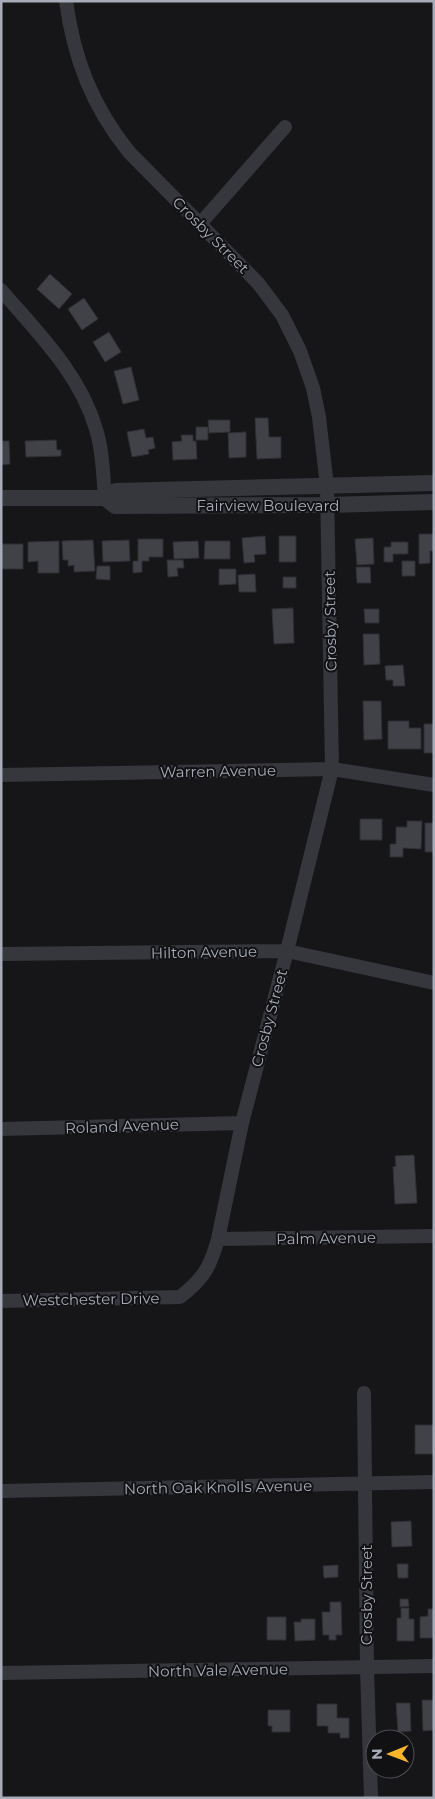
<svg xmlns="http://www.w3.org/2000/svg" width="435" height="1799" font-family="Montserrat,sans-serif">
<rect width="100%" height="100%" fill="#161518"/>
<path fill="#414248" stroke="#2f2f34" d="M50,274l22,20 -13,15 -22,-20z
M84,298l14,21 -16,11 -14,-21z
M109,332l12,20 -16,10 -12,-20z
M131,367l8,33 -16,4 -9,-33z
M255,418h13l1,19h12v21l-24,1z
M208,420h22v12l-21,1z
M196,427h12v13h-12z
M144,429l2,9 7,-1 2,11 -7,2 1,4 -17,3 -5,-25z
M246,432v25l-17,1 -1,-25z
M181,435h12v6h3l1,18 -24,1 -1,-18 10,-1z
M56,440l1,10h4v6l-35,1 -1,-16z
M1,441h8l1,23 -9,1z
M419,534h15v17h-4v12l-11,1z
M265,536l1,18 -12,1 1,7 -11,1 -2,-25z
M279,536h17v26h-17z
M373,538l1,26 -17,1 -2,-26z
M138,539h25v18h-14v4h-7v11l-9,1v-12h5z
M93,540l2,31 -21,1v-7l-6,1v-6h-5l-1,-19z
M129,540l1,21 -27,1 -1,-21z
M59,541v32h-21v-12l-10,1v-20z
M198,541l1,17 -25,1 -1,-17z
M205,541h25v18h-26z
M391,542h17v12h-15v8h-9v-15h7z
M1,544h22v25h-22z
M167,560h16l1,8h-7l1,8 -10,1z
M402,561h13v15h-13z
M97,566h13v14l-14,-1z
M356,567h14l1,16h-14z
M219,569h17v15l-17,1z
M255,574l1,18h-17l-1,-17z
M283,577h13v11h-13z
M293,608l1,35 -20,1 -2,-35z
M364,609h15v14h-14z
M363,634h16l1,30 -16,1z
M403,665l2,21h-12v-6h-7l-1,-14z
M363,701h18l1,38 -18,1z
M388,721h21v7h12v21h-33z
M424,724h10v29h-10z
M360,819h22v21h-22z
M407,821h15l-1,28 -18,-1v9h-13v-13h6v-17h11z
M425,823h9v39l-1,-10h-8z
M414,1155l3,48 -22,1 -2,-37 3,-1 -1,-10z
M415,1425h19v29h-19z
M411,1521l1,25 -20,1 -1,-25z
M397,1564h11v14h-10z
M338,1565v12l-14,1 -1,-12z
M400,1599h8l1,7 -9,1z
M330,1602h11l1,33h-6v5h-7v-5h-6l-1,-23h8z
M401,1608h8v11h5v22h-17v-23h4z
M428,1609h6v29h-14v-21l8,-1z
M267,1617h19v23h-19z
M301,1619h14v21l-20,1 -1,-19h7z
M422,1700h12v30l-11,1z
M396,1703h14l1,28 -13,1z
M317,1704h20v14h12v20h-9v-5h-12v-7h-11z
M268,1710h22v22h-18v-6h-4z"/>
<g fill="none" stroke-linecap="round" stroke-linejoin="round">
<path stroke="#36373d" stroke-width="14" d="M200,224l85,-97
M1,290c37,43 79,84 95,139 7,22 7,47 9,69
M1,775l331,-6 102,16
M1,954l286,-3 147,32
M1,1129l241,-6
M218,1239l216,-3
M1,1301l179,-4c23,-18 30,-29 38,-58l24,-116 45,-172 45,-182 -5,-283 -8,-69 -6,-29 -13,-37 -18,-36 -24,-32 -129,-131c-37,-46 -55,-93 -63,-151
M364,1393l3,275 4,130
M1,1491l433,-9
M1,1673l433,-7"/>
<path stroke="#36373d" stroke-width="16" d="M1,498h104l11,-7 318,-8
M105,498l10,8 213,-1 106,-3"/>
</g>
<g text-anchor="middle" dominant-baseline="central" stroke-width="4" stroke-linejoin="round" paint-order="stroke">
<g font-size="15" fill="#a7acb8" stroke="#111113">
<text transform="translate(211 235) rotate(45)">Crosby Street</text>
<text x="268" y="505">Fairview Boulevard</text>
<text transform="translate(330 621) rotate(-91)">Crosby Street</text>
<text transform="translate(218 771) rotate(-1)">Warren Avenue</text>
<text transform="translate(204 952) rotate(-1)">Hilton Avenue</text>
<text transform="translate(269 1018) rotate(-75)">Crosby Street</text>
<text transform="translate(122 1126) rotate(-2)">Roland Avenue</text>
<text transform="translate(326 1238) rotate(-1)">Palm Avenue</text>
<text transform="translate(91 1299) rotate(-1)">Westchester Drive</text>
<text transform="translate(218 1487) rotate(-1)">North Oak Knolls Avenue</text>
<text transform="translate(366 1595) rotate(-90)">Crosby Street</text>
<text transform="translate(218 1670) rotate(-1)">North Vale Avenue</text>
</g>
</g>
<rect width="435" height="1799" fill="none" stroke="#a7acb8" stroke-width="5"/>
<g transform="translate(390 1754) rotate(269)"><circle r="24" fill="#111113" stroke="#4d4f55"/>
<path d="M0-4L9 19L0 12L-9 19Z" fill="#fab42b"/>
<text y="-8" font-size="14" font-weight="bold" text-anchor="middle" fill="#a7acb8">N</text>
</g>
</svg>
